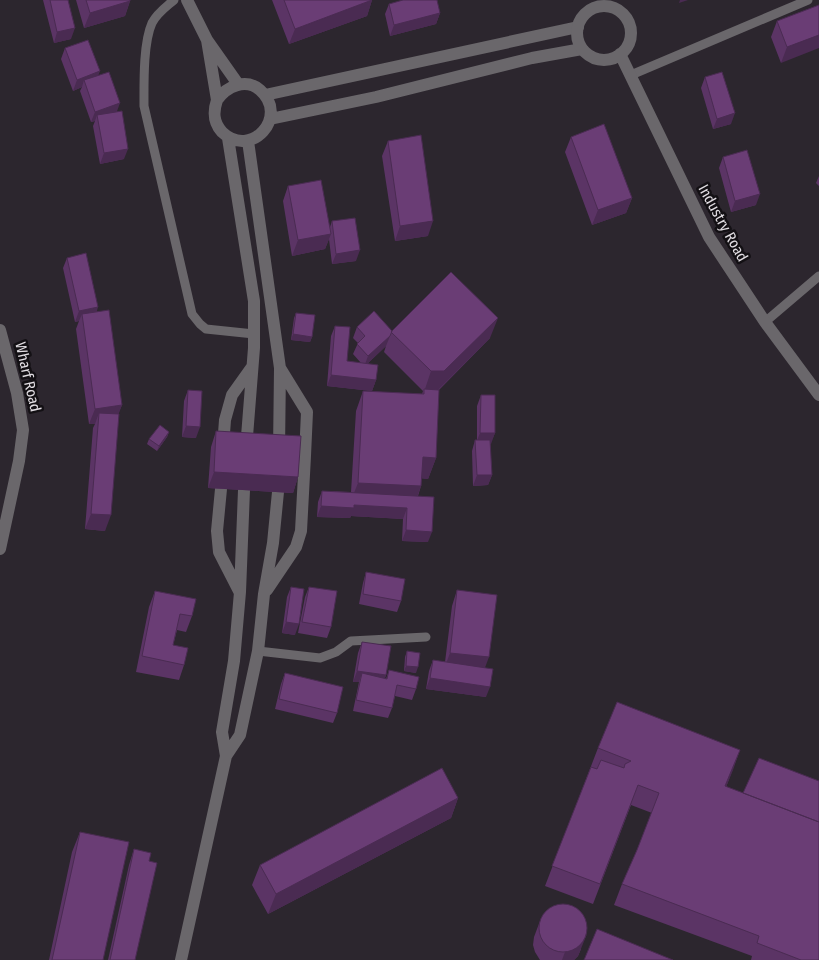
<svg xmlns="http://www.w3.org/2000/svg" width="819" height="960" font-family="'Fira Sans Condensed',sans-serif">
<rect width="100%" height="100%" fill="#2c262e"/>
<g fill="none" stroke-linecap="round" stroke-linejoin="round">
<path stroke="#6a676b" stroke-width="9" d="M174,0c-8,7 -17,13 -22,23 -9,20 -8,61 -8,83l48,208 8,10 6,5 48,5
M631,75l177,-75
M765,322l54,-46
M258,651l62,7 16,-6 15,-11 75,-4"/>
<path stroke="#6a676b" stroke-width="12" d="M187,0l20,40 31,44
M207,40l10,60c-4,12 -4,22 5,32 29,28 68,-16 38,-42 -14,-12 -33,-4 -43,10
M265,95l313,-68
M270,119l106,-22 156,-39 50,-9
M228,138l26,163v47l-8,101
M248,141l32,227 -1,83
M0,330l17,63 6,37 -4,31 -19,88
M223,447l2,-27 7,-25 20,-28
M221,489l-4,42 2,21 20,39
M267,590l29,-43 5,-16 4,-75 2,-44 -27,-44
M226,756l14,-21 18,-84 6,-57 9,-51 5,-51
M181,960l45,-204 -4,-24 12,-71 6,-69 4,-102"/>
<path stroke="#6a676b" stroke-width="12" d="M577 33a27 27 0 1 1 54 0a27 27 0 1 1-54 0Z
M620,54l89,183 56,85 54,73"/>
</g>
<path fill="#5b3465" d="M43,0h25l3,39 -17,4z
M76,0h54v1l-5,15 -41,12z
M272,0h100l-5,16 -78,28z
M389,4l51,9 -4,11 -46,12 -5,-22z
M819,5l-38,58 -10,-26 6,-16z
M65,48l33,27 19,37 7,47 -24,5 -7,-38 2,-5 -4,1 -11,-31 2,-4 -9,4 -12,-32z
M705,77l26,47 -18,5 -12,-41z
M571,137l61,61 -6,15 -34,12 -27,-73z
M388,141l40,95 -33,5 -13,-85z
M723,157l33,48 -25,7 -12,-44z
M819,176v10l-3,-3z
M288,186l42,41 2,-6 24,40 -24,3 -3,-25 -4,10 -33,7 -9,-55z
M67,258l30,54 25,93 -4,9 -13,117 -20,-2 8,-101 2,-4h-6l-13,-95 3,-8 -4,1 -12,-54z
M296,313l16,24 -2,5 -19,-2 3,-22z
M335,326l12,35 14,2 -8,-9 5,-11 -5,-5 4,-11 35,4 98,7 -51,52 -3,68 -8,21 -7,-1v8l-3,10 10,46 -26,-1 1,-22 -52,-3 -1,2 -33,-1 1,-15 4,-11 29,1 5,-81 7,-20 59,3 1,-3 -39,-39 2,-6 -19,18 9,16 -4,11 -45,-5 4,-50z
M188,390l8,48 -14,-1 2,-36z
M481,395l14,38 -5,11 2,31 -4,10 -15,1 -1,-35 3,-11h2v-34z
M216,431l82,46 -5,16 -85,-5 3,-41z
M169,432l-2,5 -10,14 -10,-7 2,-5z
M366,572l35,29 -4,11 -38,-8 4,-21z
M291,587l4,48 -13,-2 5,-36z
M309,587l22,40 -4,11 -29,-5 7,-36z
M457,590l28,77 1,30 -60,-8 3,-18 4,-11 12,2 7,-56z
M155,591l37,25 -6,16 -9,-2 -4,15 11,20 -5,15 -43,-8 13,-65z
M362,642l24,33 -1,3 1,1 3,-9 27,19 -4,11 -17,-4 -3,12 -4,10 -35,-7 6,-29h-6l5,-29z
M407,651l9,22 -12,-2 1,-14z
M285,673l52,40 -4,10 -58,-14 6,-25z
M598,748l142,2 -14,37 93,173h-68l1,-4 -138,-51 8,-21 15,-34 15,-37 -21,-8 -38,99 -48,-18z
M458,798l-7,20 -183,96 -16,-29 8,-20z
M80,832l23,128h-54l23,-108z
M134,849l15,12 -14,99h-27l21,-95z
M540,921l41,28 -3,7 -4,4h-39h5l-5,-8 -2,-7 1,-8z"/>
<path fill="#4a2b52" d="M372,0l-5,16 -78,28 6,-15z
M680,0h8l-9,3z
M130,1l-5,15 -41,12 6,-15z
M440,13l-4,11 -46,12 4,-11z
M75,28l-4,11 -17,4 3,-11z
M819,35v13l-38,15 6,-16z
M100,71l-4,11 -12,-2 -2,7 -9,4 4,-11z
M120,103l-4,11 -19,1 -2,6 -4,1 4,-10z
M735,113l-4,11 -18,5 4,-10z
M128,149l-4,10 -24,5 4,-11z
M760,194l-4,11 -25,7 4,-11z
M632,198l-6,15 -34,12 6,-15z
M433,221l-5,15 -33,5 5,-15z
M331,234l-6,15 -33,7 6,-16z
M360,250l-4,11 -24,3 4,-10z
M98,307l-3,11 -13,-4 -3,7 -4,1 4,-11z
M498,318l-8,20 -53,53 -13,1 7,-21z
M293,334l19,3 -2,5 -19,-2z
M390,336l-4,10 -22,21 4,-11z
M331,375l45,5 -4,11 -45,-5z
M122,405l-6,16 -17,-8 -4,11h-6l6,-15z
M186,426l14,1 -4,11 -14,-1z
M169,432l-2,5 -10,14 2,-5z
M480,433h15l-4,11 -15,-1z
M423,457l13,1 -8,21 -13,-1z
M214,472l84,5 -5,16 -85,-5z
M477,475h15l-4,10 -15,1z
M358,483l63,3 -7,20 -64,-3z
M354,505l53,3 -4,11 -52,-3 -1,2 -33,-1 4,-11z
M91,514l20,1 -6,16 -20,-2z
M406,530l26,2 -4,10 -26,-1z
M286,622l13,2 -4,11 -13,-2z
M450,653l39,4 -6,16 -39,-4z
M406,666l12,1 -2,6 -12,-2z
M357,671l29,4 -4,11 -20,-13 -3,9h-6z
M430,678l60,9 -4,10 -60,-8z
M740,750l-7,20 -15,37 7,-21z
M458,798l-7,20 -183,96 8,-20z
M587,934l-9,22 -4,4h-12l3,-8z"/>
<path fill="#6a3d75" stroke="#4a2b52" d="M50,0h18l7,28 -18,4z
M86,0h44v1l-40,12z
M284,0h88l-77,29z
M403,0h34l3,13 -46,12 -5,-21z
M819,5v30l-32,12 -10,-26z
M88,40l12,31 -23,9 -12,-32z
M109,72l11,31 -25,9 -11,-32z
M722,72l13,41 -18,6 -12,-42z
M122,111l6,38 -24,4 -7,-38z
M604,124l28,74 -34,12 -27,-73z
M421,135l12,86 -33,5 -12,-85z
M747,150l13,44 -25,7 -12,-44z
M321,180l10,54 -33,6 -10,-54z
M355,218l5,32 -24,4 -4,-33z
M86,253l12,54 -19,4 -12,-53z
M451,272l47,46 -54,53h-13l-40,-39z
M109,310l13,95 -27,4 -13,-95z
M374,311l18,20 -2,5 -22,20 -11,-12 8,-8 -8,-9z
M296,313l19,2 -3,22 -19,-3z
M335,326l15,1 -3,34 31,4 -2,15 -45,-5z
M424,389l15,1 -3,68 -13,-1 -2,29 -63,-3 5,-92 61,3z
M188,390l14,1 -2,36 -14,-1z
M481,395h14v38h-15z
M99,413l20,1 -8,101 -20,-1z
M160,425l9,7 -10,14 -10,-7z
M216,431l85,5 -3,41 -84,-5z
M475,440h15l2,35h-15z
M322,491l112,6 -2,35 -26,-2 1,-22 -53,-3v3l-33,-2z
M366,572l39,7 -4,22 -38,-7z
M291,587l13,2 -5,35 -13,-2z
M309,587l28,4 -6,36 -29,-5z
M457,590l40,5 -8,62 -39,-4z
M155,591l41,8 -4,17 -12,-2 -7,31 15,3 -4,17 -42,-9z
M362,642l29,4 -5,29 -29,-4z
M407,651l13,2 -2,14 -12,-1z
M433,660l60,9 -3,18 -60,-9z
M389,670l30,7 -3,12 -19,-4 -5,23 -36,-8 6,-27 25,6z
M285,673l58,14 -6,26 -58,-14z
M617,702l123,48 -15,36 94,36v138h-18l-44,-17 2,-7 -137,-52 15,-34 22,-57 -21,-8 -38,99 -48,-18 39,-99 6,2 4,-9 23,8 1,-4 6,-3 -33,-13z
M759,758l60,23v41l-76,-29z
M442,768l16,30 -182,96 -16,-29z
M80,832l49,10 -26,118h-51z
M134,849l17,4 -2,8 8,2 -22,97h-25z
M539 928a24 24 0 1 1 48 0a24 24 0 1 1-48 0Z
M597,929l76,31h-89z"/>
<g text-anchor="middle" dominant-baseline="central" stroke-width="5" stroke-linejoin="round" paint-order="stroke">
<g font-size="15" fill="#e1dde2" stroke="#131014">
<text transform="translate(723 223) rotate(61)">Industry Road</text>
<text transform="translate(28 377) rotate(77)">Wharf Road</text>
</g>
</g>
</svg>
